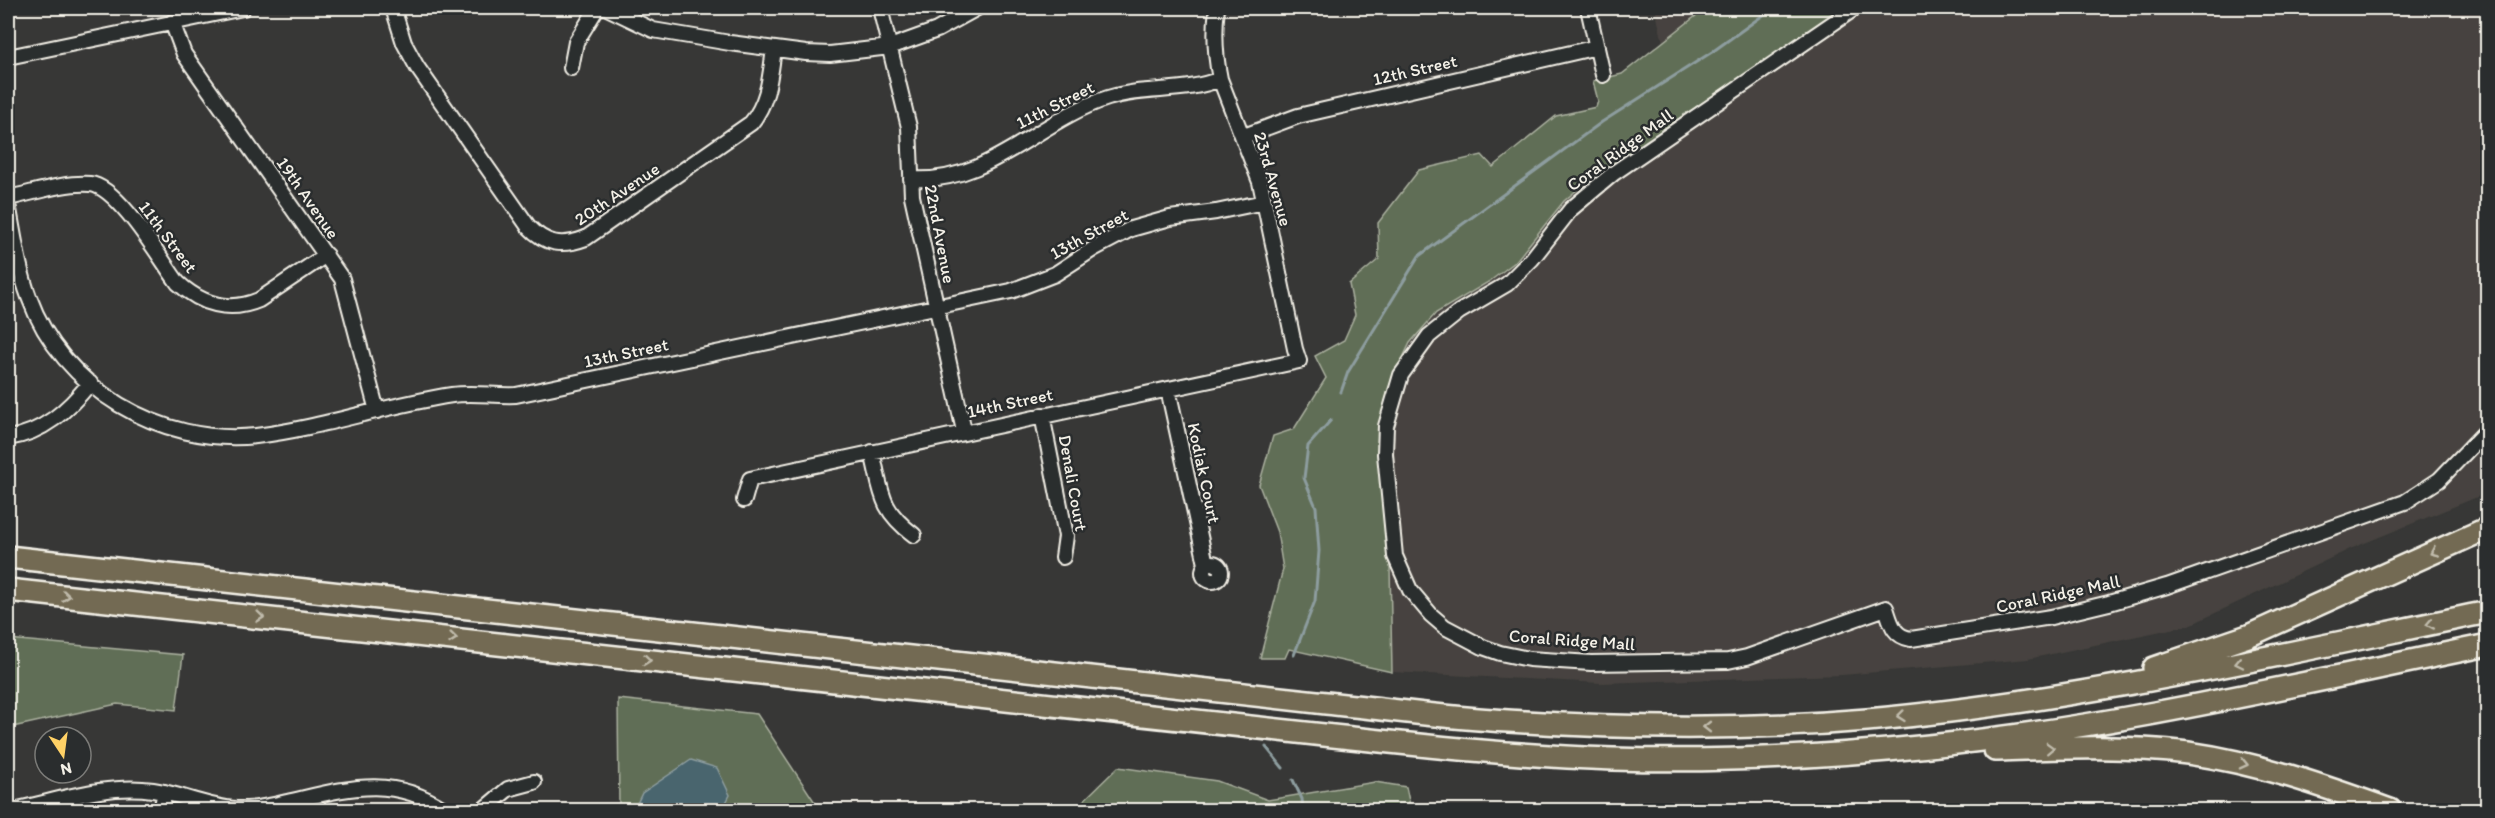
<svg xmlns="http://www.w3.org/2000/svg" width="2495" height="818" font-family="Itim,sans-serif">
<rect width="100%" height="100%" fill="#373736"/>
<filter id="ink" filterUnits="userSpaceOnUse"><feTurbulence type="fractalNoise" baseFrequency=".0167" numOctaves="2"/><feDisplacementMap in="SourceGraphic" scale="12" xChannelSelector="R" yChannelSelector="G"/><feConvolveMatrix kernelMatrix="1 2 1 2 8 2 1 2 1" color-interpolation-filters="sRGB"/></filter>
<g filter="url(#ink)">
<path fill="#47433f" d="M1655,8h60l-52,35z
M1843,8h644v485l-137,56 -160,76 -162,34 -186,16 -241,8 -209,-11 -2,-106 -12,-124 10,-53 22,-46 26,-30 54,-32 25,-19 49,-61 28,-24z
M1637,800l579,10h3h-580z"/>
<path fill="#616e56" stroke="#aab09f" stroke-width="1.5" d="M1706,8h137l-251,169 -28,24 -49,61 -25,19 -54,32 -26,30 -22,46 -10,53 12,124 2,106 -103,-23 -4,9h-25l23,-89 -6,-37 -18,-47 14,-49 21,-7 32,-51 -11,-22 29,-16 11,-25 -6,-31 30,-25 -1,-36 41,-53 63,-15 11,12 63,-51 40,-9 2,-6 -5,-20 29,-7z
M8,639l175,16 -7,55 -59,-6 -109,24z
M618,699l139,15 63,96h-201z
M1118,767l99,14 51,19 107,-18 31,5 5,23h-337z"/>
<path fill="#49656e" stroke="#8d9d9f" stroke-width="1.5" d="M691,760l26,8 13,27 -8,15h-88l8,-17z"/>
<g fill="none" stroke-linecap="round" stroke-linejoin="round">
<path stroke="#8d9d9f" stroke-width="3" d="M1341,392l7,-20 71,-116 183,-134 110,-70 61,-44
M1294,655l21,-54 4,-50 -3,-44 -12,-29 4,-32 23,-26
M1266,747l17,21
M1293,780l9,19 1,11"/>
<g stroke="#f4f1e8" stroke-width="18">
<path id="minor" d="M393,8l11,35 13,24 111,159c18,19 34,21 58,12l165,-115c18,-22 19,-47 23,-74
M607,8l46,22 77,13 76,10 24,1 60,-7 47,-17 40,-22
M880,8l29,119 3,69 52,235
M1588,8l15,67
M1855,8l-241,165 -43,36 -39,50 -25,25 -48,28 -30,24 -28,39 -15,51 -1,28 10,102 15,34 21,25 14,12 38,20 17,6 29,6 62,4 137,-2 19,-4 139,-49c5,15 7,28 25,31l140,-22 58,-14 58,-17 238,-84 34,-22 49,-51
M172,22l12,32 158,225 35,132
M8,57l235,-49
M571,68l5,-26 21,-34
M1244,136l54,-20 299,-69
M911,179c77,6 127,-59 197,-81 37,-12 76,-4 112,-19
M8,198c25,-5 56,-16 82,-14 28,2 71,76 88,99 23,21 51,30 81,17l67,-45
M8,204c6,31 10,64 21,93 33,92 132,149 227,139 66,-8 130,-31 196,-41 21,-3 43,1 64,0l495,-104 44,-17 40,-26 36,-19 39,-11 46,-6 48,-10
M1168,389l38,175
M1042,415l24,121 -3,21
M8,438c35,-5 60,-28 82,-55
M872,452c10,40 7,57 42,83
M744,500l6,-21 549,-118 -4,-12 -35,-167 -40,-103c-5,-24 -6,-47 -3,-71
M1203 572a9 9 0 1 1 18 0a9 9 0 1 1-18 0Z
M13,810c44,-9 94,-27 140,-20 28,4 55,18 84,19 17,1 34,-3 50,-7 58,-13 104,-29 158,8
M161,810l4,-18
M483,810l25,-21 26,-7"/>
</g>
<g stroke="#f4f1e8" stroke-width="26">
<path id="highway" d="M8,557l1318,146c61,6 121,15 182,18 119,8 240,9 359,-1 210,-19 415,-66 621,-108
M8,590l1325,146c93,10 186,20 280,23 105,3 211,-2 316,-13 188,-19 373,-63 559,-101
M2154,668l94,-32 240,-108
M1995,750c64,-2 129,-5 193,3 70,10 136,33 202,57"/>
</g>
<use href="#minor" stroke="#2a2d2e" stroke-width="14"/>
<use href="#highway" stroke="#736b52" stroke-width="21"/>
</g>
<defs><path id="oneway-chevron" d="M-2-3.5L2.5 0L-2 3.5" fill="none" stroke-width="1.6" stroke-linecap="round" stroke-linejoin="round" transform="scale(1.5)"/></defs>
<g stroke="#c0bbac">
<use href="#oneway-chevron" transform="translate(2434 552) rotate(156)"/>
<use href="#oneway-chevron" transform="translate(66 596) rotate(6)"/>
<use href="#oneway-chevron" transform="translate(260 617) rotate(6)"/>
<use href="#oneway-chevron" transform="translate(2430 624) rotate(169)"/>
<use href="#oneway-chevron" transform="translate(453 638) rotate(6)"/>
<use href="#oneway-chevron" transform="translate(647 660) rotate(6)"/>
<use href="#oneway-chevron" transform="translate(2239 663) rotate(168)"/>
<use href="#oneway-chevron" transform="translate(1901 716) rotate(174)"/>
<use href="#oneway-chevron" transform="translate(1707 727) rotate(180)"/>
<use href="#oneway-chevron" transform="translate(2050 748) rotate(-2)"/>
<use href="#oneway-chevron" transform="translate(2244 764) rotate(13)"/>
</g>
</g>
<g text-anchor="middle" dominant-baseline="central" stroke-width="5" stroke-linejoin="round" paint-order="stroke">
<g font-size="18" fill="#f4f1e8" stroke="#2a2d2e">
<text transform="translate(1415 70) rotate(-13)">12th Street</text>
<text transform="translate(1055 105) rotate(-27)">11th Street</text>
<text transform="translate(1620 150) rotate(-36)">Coral Ridge Mall</text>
<text transform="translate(1273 179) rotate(74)">23rd Avenue</text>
<text transform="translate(617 194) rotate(-34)">20th Avenue</text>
<text transform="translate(308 198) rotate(55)">19th Avenue</text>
<text transform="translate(940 234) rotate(79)">22nd Avenue</text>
<text transform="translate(1089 234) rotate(-29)">13th Street</text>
<text transform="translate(168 237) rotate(53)">11th Street</text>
<text transform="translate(626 353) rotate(-12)">13th Street</text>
<text transform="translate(1010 403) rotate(-12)">14th Street</text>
<text transform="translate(1204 473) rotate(78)">Kodiak Court</text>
<text transform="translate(1073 483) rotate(80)">Denali Court</text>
<text transform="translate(2058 594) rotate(-12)">Coral Ridge Mall</text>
<text transform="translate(1572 640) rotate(4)">Coral Ridge Mall</text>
</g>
</g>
<rect width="2495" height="818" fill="none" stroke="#2a2d2e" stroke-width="30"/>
<rect x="15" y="15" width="2465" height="788" fill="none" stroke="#f4f1e8" stroke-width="2" filter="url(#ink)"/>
<g transform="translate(63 755) rotate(167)"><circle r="28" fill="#2a2d2e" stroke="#7b7b78" stroke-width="1.5"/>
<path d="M0-4.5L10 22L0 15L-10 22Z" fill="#ffd166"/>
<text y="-9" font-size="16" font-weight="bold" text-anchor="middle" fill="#f4f1e8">N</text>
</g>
</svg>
